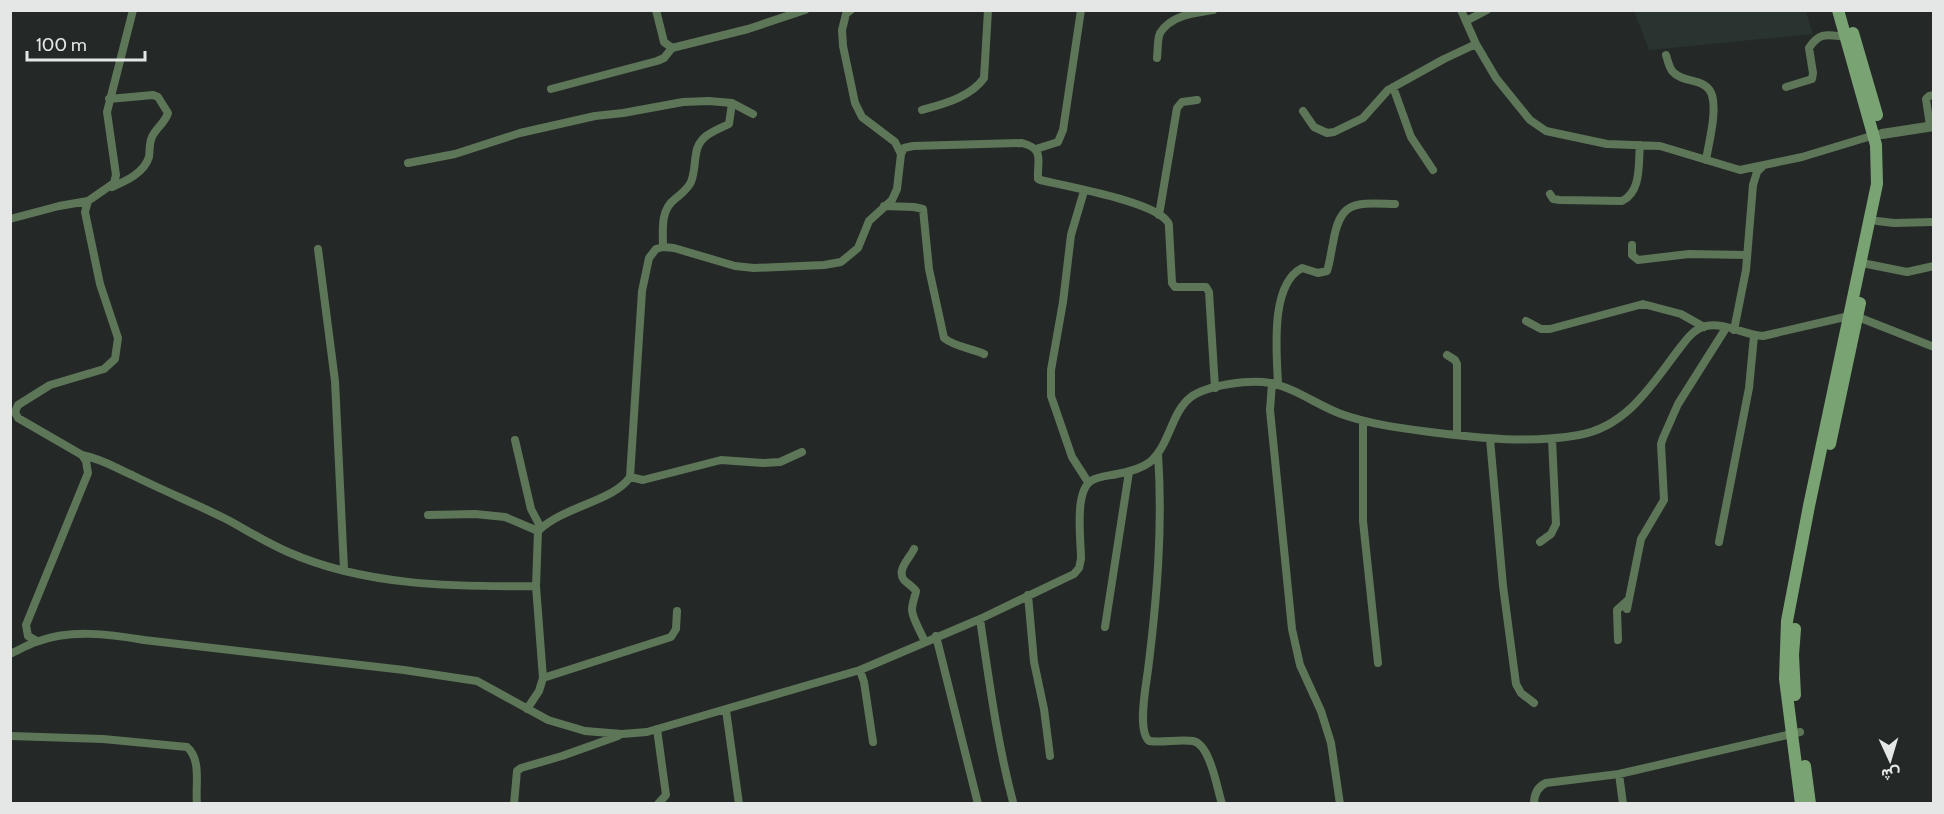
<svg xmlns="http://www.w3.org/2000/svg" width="1944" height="814" font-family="Cabin,Vazirmatn,sans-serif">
<rect width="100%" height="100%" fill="#242827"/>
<path fill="#293430" d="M1634,11h172l7,23 -164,16z"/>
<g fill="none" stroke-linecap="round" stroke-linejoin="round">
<path stroke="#5d7658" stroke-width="8" d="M656,10l8,32 8,6
M1461,10l15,34 20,34 34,42 16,11 61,13 53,2 80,24 62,-13 76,-23
M1466,21l21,-11
M1666,55c2,6 3,13 7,17 11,12 33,5 39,23 5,17 -3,47 -6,65
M1157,58c1,-7 0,-18 3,-25 11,-18 34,-20 53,-23
M1393,87l18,50 22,33
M1786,87l26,-8 1,-6 -4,-25c11,-17 19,-13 37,-11
M551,89l106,-28 7,-3 8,-10 76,-19 57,-19
M109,99l44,-4 5,2 10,16c-3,10 -12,15 -16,24 -3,6 -2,13 -3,20 -5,16 -23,24 -37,30
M922,110c21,-6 49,-13 62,-32l4,-68
M1303,111l11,16 13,6 7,-1 29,-14 25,-28 56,-31 32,-15
M1930,126l-4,-27 3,-3 5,-1
M1036,149l22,-7 5,-12 18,-120
M901,154l3,-6 9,-2 109,-3c23,6 15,17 16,36l2,1c26,6 110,21 126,40 3,3 3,4 3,8l3,55 3,4h31l3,5 6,96
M408,163l47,-9 65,-21 75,-17 28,-3 60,-11 26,-1 23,2 21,11
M1084,191l-13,44 -8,67 -12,68v26l21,61 16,25
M1550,194l3,5 7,1 62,1c20,-10 16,-37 18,-56
M884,206l30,1 9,2 6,60 15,69c11,9 27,10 40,16
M1159,215l18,-107 5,-6 15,-2
M10,219l49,-13 29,-5 26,-18 2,-8 -9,-63 26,-102
M1877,221l17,2 40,-1
M1632,245v10l6,5 51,-6 58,1
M663,247c0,-17 -3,-37 12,-48 7,-6 12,-9 16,-17 4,-10 3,-18 5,-28 2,-18 18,-23 33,-30l3,-21
M318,249l17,132 9,188
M1867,264l40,8 27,-6
M1526,321l15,8h9l93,-25 38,10 23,13
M1734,330l12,-60 7,-85 4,-13 5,-5
M1447,355l8,5 2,4v71
M1272,383l-2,27 22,219 8,36 21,46 10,32 9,61
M1278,385c-1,-30 -9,-100 24,-117l16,5 9,-2c3,-9 4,-19 6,-28 7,-44 23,-40 62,-39
M1363,421v100l15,142
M1490,439l13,147 13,98 5,9 13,10
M515,440l16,69 10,19
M1158,454c5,72 -1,144 -10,216 -2,15 -11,61 1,71 14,2 29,-2 44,0 17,3 24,47 29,63
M82,455c20,4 32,12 50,20 32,16 64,29 96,45 20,11 39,23 60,32 77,34 166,35 248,34
M630,477l13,3 78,-20 42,3 17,-1 22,-10
M428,515l47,-1 30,3 33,14
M1540,542l11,-8 5,-10 -4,-85
M1719,542l30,-154 5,-52
M914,549c-4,9 -18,21 -10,31 4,4 8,6 12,11 -1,6 -4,12 -4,19 0,8 10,24 13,32
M1028,595l6,67 10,47 6,47
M1627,609l14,-70 23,-39 -3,-56 2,-6 15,-34 48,-76
M980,619c9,61 17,123 33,183
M1105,627l24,-155
M936,636l42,168
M1618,640l-1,-30 11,-10
M37,641l-9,-5 -2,-11 62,-152 -2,-12 -4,-6 -64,-37 -3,-6 3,-7 32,-20 54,-16 11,-10 3,-21 -18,-54 -15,-72 3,-11
M10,654c9,-4 17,-9 26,-12 34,-13 73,-8 108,-2l260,30 73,11 71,39 37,11 37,3 25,-2 213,-62 120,-51 94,-45 5,-6 2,-9c0,-19 -7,-67 10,-78 7,-5 17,-5 26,-7 11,-2 24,-5 33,-12 20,-17 21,-50 41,-65 16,-12 60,-18 79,-14 25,5 47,22 71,31 28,10 59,14 89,18 50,6 98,12 149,3 46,-8 71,-47 97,-82 8,-10 16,-24 30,-27 19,-4 38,9 57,10l86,-20 9,1 76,30
M860,670l4,12 9,60
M543,678l128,-41 5,-8 1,-18
M527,709l12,-18 4,-13 -7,-92 2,-55c26,-25 76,-30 92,-54l12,-186 7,-33 7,-9 7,-2 11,1 61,18 19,2 70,-3 17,-3 17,-14 11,-27 23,-21 5,-11 4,-35 -6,-12 -33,-25 -7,-14 -12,-57 -1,-16 4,-16 5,-4
M726,710l13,94
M657,729l9,66 -8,9
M10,736l93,3 84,8c15,13 8,39 10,57
M1619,774l4,30
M514,804l3,-33 4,-3 41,-12 56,-20
M1534,804c0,-10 3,-17 12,-21l73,-9 181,-42"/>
<path stroke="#5d7658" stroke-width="10" d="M1882,134l52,-8"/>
<path stroke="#7aa373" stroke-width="12" d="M1853,33l24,82
M1830,444l30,-141
M1795,629l-2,26 2,40
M1805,766l5,38
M1801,804l-16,-125 2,-58 22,-115 68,-322 -1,-39 -38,-135"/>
</g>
<rect width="1944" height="814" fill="none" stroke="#e4e7e6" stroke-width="24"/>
<g transform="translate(1890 760) rotate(176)" stroke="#242827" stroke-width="4.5" paint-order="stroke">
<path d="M0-4.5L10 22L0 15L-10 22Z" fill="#e4e7e6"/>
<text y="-9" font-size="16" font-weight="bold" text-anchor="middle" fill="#e4e7e6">ش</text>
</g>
<path d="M27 51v9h118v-9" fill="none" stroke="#e4e7e6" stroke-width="3"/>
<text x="36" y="51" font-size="18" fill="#e4e7e6" stroke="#242827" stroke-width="4.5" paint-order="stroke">100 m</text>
</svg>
